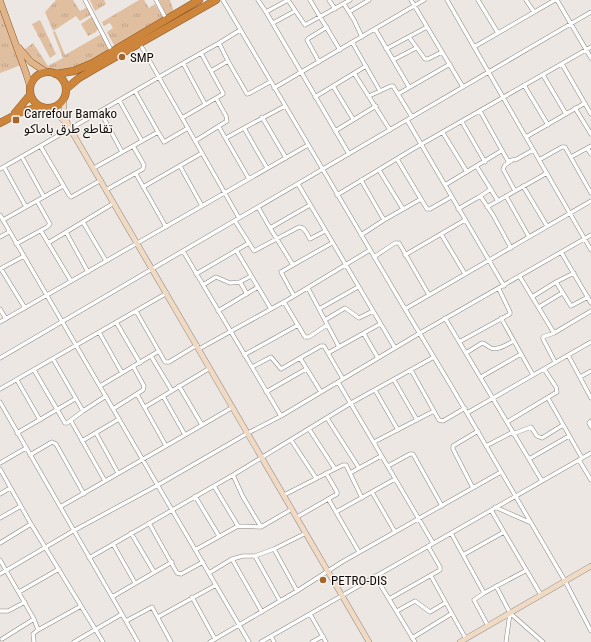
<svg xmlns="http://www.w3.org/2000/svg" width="591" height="642" font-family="'Roboto Condensed','Noto Sans Arabic',sans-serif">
<defs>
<pattern id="grass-tufts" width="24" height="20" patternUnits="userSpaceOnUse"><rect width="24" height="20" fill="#e0bea0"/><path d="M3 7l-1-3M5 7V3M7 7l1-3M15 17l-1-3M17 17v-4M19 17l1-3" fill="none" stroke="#bfa288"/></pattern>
</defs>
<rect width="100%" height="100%" fill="#ece7e3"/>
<path fill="url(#grass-tufts)" d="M56,0h17l7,11 8,-4 4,7 -12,7 -4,-5 -23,15 -8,-19z
M90,0h14l2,4 -11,7z
M139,0h5l5,8 6,-4 8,14 -48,29 -8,-15 6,-4 -3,-5 -6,3 -2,-4z
M159,0h11l4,12 -8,3z
M0,8l21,57 -21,8z
M93,16l6,11 -3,5 -8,4 -7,-12z
M40,20l16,34 -6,4 -18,-34z
M55,31l10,24 38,-22 8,17c-15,7 -49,30 -66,18 -8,-5 -14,-12 -21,-18l9,-7 15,23 15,-8 -10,-26z"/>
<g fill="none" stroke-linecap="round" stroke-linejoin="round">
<g stroke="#8a8582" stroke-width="4.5">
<path id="street" d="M85,0l27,52
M156,0l10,19
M223,0l182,309 45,75 115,197 26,50
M258,0l8,12
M288,0l-22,12 83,142
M288,0l17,25 45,-25
M310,0l30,50
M329,0l6,9
M411,0l52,87
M447,0l144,250
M478,0l20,33
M526,0l8,12
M557,0l34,58
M344,4l10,16 8,17
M349,12l20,-12
M273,23l22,-12
M375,29l34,58
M409,37l16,22h3l14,-7
M352,42l28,49
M219,43l9,18
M140,44l99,174
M474,47l81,-47
M386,49l41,-22
M393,60l23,-12
M319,62l-12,-22 2,-2 18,-11
M183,63l22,41
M562,64l29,50
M211,71l17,-10 19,33 3,-1 20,-11
M354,73l36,57
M543,75l23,39
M524,85l24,40
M333,86l20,33
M274,88l150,-88
M135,91l23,41
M398,94l52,-30
M369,96l22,-10h2l19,31
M315,97l51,-31
M119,100l23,41
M575,108l16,26
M100,111l22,41
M480,111l28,50 9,-2 16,-9
M262,117l24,41
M182,118l41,-24v-1l-22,-40
M407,120l97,166
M462,122l23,40
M219,127l30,52
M335,131l41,-25
M443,133l24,39
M526,137l59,-34
M226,138l18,-10
M195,141l32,-20 -1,-5 -10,-18
M41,147l28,48 2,2 2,-1 28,-16
M587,148l4,6
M22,157l22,40
M571,157l20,-11
M397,159l30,50h3l21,-12
M539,160l23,-13h3l26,46
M511,161l-6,4 -2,4 12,22
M180,166l22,40
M4,167l22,40
M477,167l21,34
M94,168l64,-36 6,10 24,-14
M267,168l-23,-40 41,-22
M0,169c73,-41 145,-85 219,-126l21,-13
M379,170l24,39
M136,174l30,53
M361,180l23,40
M298,184l97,164
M445,185l56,-34
M523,186l24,40
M143,187l59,-34
M106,190l37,-21 1,-4 -11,-19
M337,195l76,-46 178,-102
M506,196l23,41
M479,197l12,-8
M258,207l12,21 40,-23
M487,207l60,-34
M458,209l19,-11 4,-1 12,18 18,33
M0,215l249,427
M3,220l60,-34
M235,221l19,30 45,-24c6,0 8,7 11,12l15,-8
M83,222l23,39
M270,228l23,37 39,-22
M41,231l30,50
M66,232l22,40
M441,234l24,40
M361,235l23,-15 37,-21
M0,237l9,-5
M48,243l66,-40
M16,244l31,-17 3,-3 -13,-23
M236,250l35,59
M183,251l98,165
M561,252l30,51
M405,255l60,-35
M374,257l21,-14h4l30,52
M293,265l-12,7 13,24
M0,269l24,-13
M1,269l24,39
M196,274l53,-31
M520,277l34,56
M556,282l15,24 17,-9
M203,285l13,-8 14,6 10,-1
M308,288l31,59
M247,294l-7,-12 11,-6
M532,297l24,-15 18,-9
M284,302l21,35h4l18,-12
M539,307l23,-14
M0,309l6,10
M319,309l39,-22
M405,309l186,-108
M136,311l29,51h4l28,-17
M218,311l40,-24
M445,318l97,163
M501,318l32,57
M325,320l20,-12 14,10 14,-7
M0,322l308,-177
M116,322l24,41
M99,332l23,41
M364,334l14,24
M459,342l51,-28v-2l-11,-23
M199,349l90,-50 81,-49
M466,353l16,-10c4,1 5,3 9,5 7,3 16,-4 23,-7
M244,355l54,-30
M568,355l23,43
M151,356l21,35
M0,358l591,-346
M53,359l30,52
M555,362l-12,-23v-2l11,-4 37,-22
M252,367l19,-10 10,12 19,-11
M34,370l31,53h2l16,-12 23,-15
M411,370l28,50 4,1 22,-13
M481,377l40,-23
M580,377l11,-6
M343,379l-15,-26 52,-29
M17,380l23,40
M394,380l23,40
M338,382l95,161
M100,386l59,-35
M179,386l23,39
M0,389l167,-96
M375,390l23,40
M266,392l40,-23
M321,392l-21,-34 21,-12h3l4,7
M137,394l29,52
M163,396l22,39 48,-28
M548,398l34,60
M0,402l138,240
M145,407l65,-39
M113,409l30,-19 1,-4 -11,-20
M467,413l124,-71
M327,418l32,50
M71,421l34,60
M591,421l-2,2 2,4
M507,422l50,-30 -1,-5 -12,-18
M309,429l26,40 8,-4h3l16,33
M17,433l58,-34
M96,433l22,40
M513,434l18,-7 6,9 5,2 21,-13
M291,440l25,38
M82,441l37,-22
M374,442l60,-31
M486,446l27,-14
M30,455l22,-13 4,2 28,50
M529,459l40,-23
M579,460l12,20
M0,463l26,-15
M388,466l22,-12h3l29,52
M0,469l31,55 72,118
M350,473l31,-17
M233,475l10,22 18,30
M214,486l24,40
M473,488l-20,-39v-3l25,-15
M372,492l23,40
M0,494l10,-6
M284,495l51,-26
M195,496l24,40
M329,500l30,52
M60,507l125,-72
M495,507l34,15
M491,510l50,85
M336,512l59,-33
M297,517l40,-23v-2l-11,-19
M0,518l21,-12
M149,523l28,50 4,1 22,-12
M131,533l23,39
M451,533l33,60 -10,7 14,26
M0,543l31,-19
M113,544l22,39
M195,550l43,-24 23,1 31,-18
M463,555l41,-23
M255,556l25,45
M89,558l144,-83 118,-72 83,-46
M232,559l30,53
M0,560l34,59 4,11
M209,573l23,-14 11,-3h12l19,-7
M0,574l73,-43 85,-46 90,-52 33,-17 139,-83 171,-98
M375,576l40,66
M431,576l35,63
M496,586l14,27 33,29
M297,591l-23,-42 32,-16
M19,592l40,-23
M484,593l41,-22
M112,597l60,-35
M192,597l23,42
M389,599l51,-29v-3l-12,-21
M0,611h8l17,-9
M397,611l18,-10 15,11 15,-9
M310,614l16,28
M158,617l58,-32
M126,621l26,-14 19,35
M271,636l3,6
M412,638l39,-24
M2,639l32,-20
M34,642l-1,-8 5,-4 43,-24
M74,642l48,-28
M210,642l87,-51 45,-29 159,-90
M261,642l330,-189
M312,642l11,-6
M506,642l4,-29"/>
</g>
<g stroke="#8a8582" stroke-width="6">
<path id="secondary" d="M64,99v13l4,13 301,517
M48,109l11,7 7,7
M460,642l131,-76"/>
</g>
<g stroke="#895a2a" stroke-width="7">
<path id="primary" d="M0,1l26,72 4,13
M19,48l12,14 15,10"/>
</g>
<g stroke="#895a2a" stroke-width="8">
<path id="highway" d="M30 90a18 18 0 1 1 36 0a18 18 0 1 1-36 0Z
M56,74l18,-3 19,-8 106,-63
M66,89l13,-11 17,-10 120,-68
M15,113l15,-18
M0,123l21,-11 18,-5"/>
</g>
<use href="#street" stroke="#fff" stroke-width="3.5"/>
<use href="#secondary" stroke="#f0dac4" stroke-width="5"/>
<use href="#primary" stroke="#e1b589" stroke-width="6"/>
<use href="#highway" stroke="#cd843b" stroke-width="7"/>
</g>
<g fill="#a4672b" stroke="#faf5f1" stroke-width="1.5">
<circle cx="122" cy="57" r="4"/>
<rect x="12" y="116" width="8" height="8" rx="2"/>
<circle cx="323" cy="580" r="4"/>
</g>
<g text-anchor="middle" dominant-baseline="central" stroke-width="3" stroke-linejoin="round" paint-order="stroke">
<g font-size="13" fill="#0c0b0a" stroke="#faf5f1" text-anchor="start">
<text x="130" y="57">SMP</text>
<text x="24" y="113">Carrefour Bamako<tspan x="24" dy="15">تقاطع طرق باماكو</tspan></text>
<text x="331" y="580">PETRO-DIS</text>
</g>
</g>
</svg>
